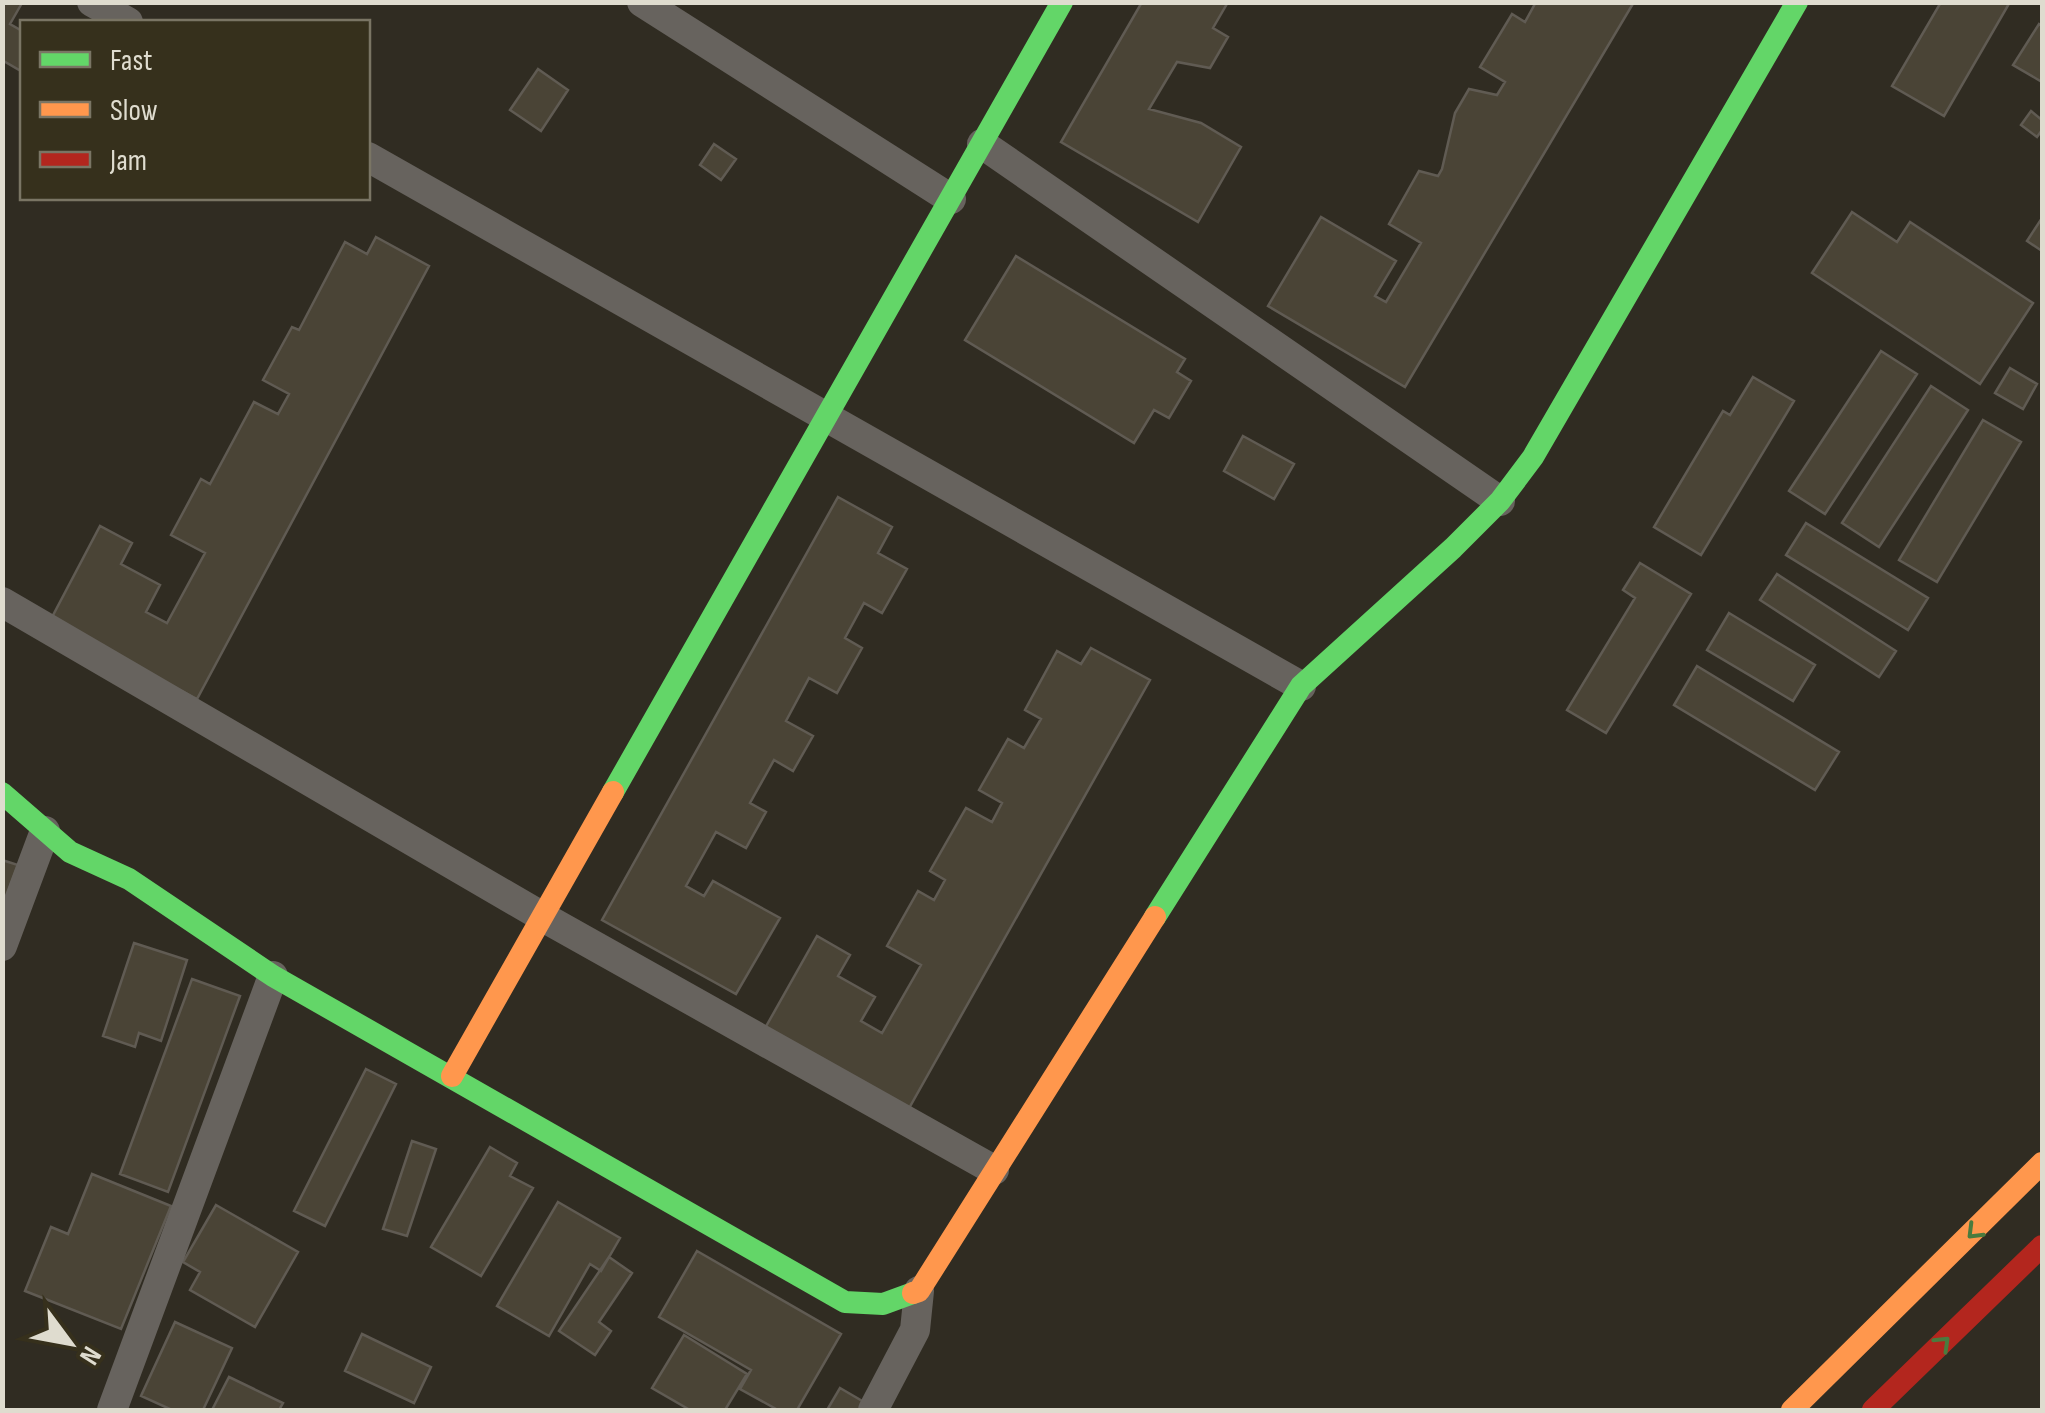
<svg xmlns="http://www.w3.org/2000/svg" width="2045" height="1413" font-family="'Sofia Sans Condensed',sans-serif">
<rect width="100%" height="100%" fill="#302c22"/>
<path fill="#4a4436" stroke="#605b53" stroke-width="2.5" d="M2,2l20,1 -12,21 12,7 -1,40 -19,-11z
M1142,2h86l-15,26 15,9 -18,31 -33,-6 -28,47 52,14 40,24 -43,75 -137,-80z
M1536,2h98l-229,385 -137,-81 53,-89 75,44 -21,35 11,6 35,-59 -32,-19 30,-53 19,5 4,-7 13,-56 14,-24 28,6 8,-13 -25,-15 32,-53 13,8z
M1941,2h69l-66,114 -52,-30z
M2039,24l3,2v56l-29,-17z
M538,69l30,21 -27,41 -31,-21z
M2031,111l11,9v10l-5,7 -16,-12z
M714,144l22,15 -15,21 -21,-15z
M1852,212l45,30 13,-20 123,81 -53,81 -168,-111z
M2042,218v33l-15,-10z
M376,237l53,29 -232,433 -147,-78 50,-95 32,17 -11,21 39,21 -14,27 21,11 38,-70 -34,-18 30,-56 9,5 44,-82 24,12 11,-20 -26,-14 29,-53 7,3 46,-88 22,12z
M1016,256l169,103 -8,13 14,9 -22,37 -15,-8 -20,33 -169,-103z
M1881,351l36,23 -92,140 -36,-23z
M2010,368l27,16 -14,25 -28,-16z
M1753,377l41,24 -93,154 -47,-28 69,-116 7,4z
M1931,386l37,24 -89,137 -37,-24z
M1983,420l38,22 -84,140 -38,-22z
M1243,436l51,28 -20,35 -50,-28z
M838,497l54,30 -14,26 29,16 -25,44 -18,-10 -19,35 17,10 -25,45 -28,-15 -23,43 27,15 -20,35 -19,-11 -24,43 16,9 -20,36 -30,-16 -30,54 18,10 9,-15 67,37 -44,76 -134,-74z
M1806,523l122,75 -20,32 -122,-75z
M1640,563l51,31 -85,139 -39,-23 68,-112 -12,-8z
M1777,574l119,77 -17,26 -119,-77z
M1729,613l86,52 -22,36 -86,-51z
M1091,648l59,32 -242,430 -144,-80 53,-94 33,19 -12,21 37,21 -14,24 21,12 39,-68 -34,-19 31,-55 16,9 11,-20 -15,-9 36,-63 26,14 10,-19 -23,-13 29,-51 16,9 17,-29 -16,-9 32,-59 24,13z
M1697,666l142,86 -24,38 -141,-85z
M2,860l16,5 -16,43z
M134,943l53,17 -26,81 -22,-8 -4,14 -32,-11z
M192,979l48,17 -72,196 -48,-18z
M366,1069l30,15 -71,142 -31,-15z
M412,1141l24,8 -29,87 -24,-7z
M490,1147l27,16 -7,13 23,12 -52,88 -50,-29z
M92,1174l79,32 -50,123 -96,-38 26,-64 17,7z
M558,1202l62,36 -19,33 -11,-7 -41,72 -52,-30z
M216,1205l82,47 -43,75 -65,-37 10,-18 -17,-10z
M697,1251l144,83 -44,76h-19l-38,-21 11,-19 -92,-53z
M609,1257l23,16 -33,49 12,9 -16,24 -36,-24z
M175,1322l57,26 -29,62h-31l-31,-14z
M362,1334l69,33 -17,36 -69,-32z
M684,1335l63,39 -22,36h-35l-38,-22z
M229,1377l54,26 -4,7h-67z
M840,1388l29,17 -3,5h-39z"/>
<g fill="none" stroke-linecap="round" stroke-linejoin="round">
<path stroke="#67635e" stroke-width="30" d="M92,2l36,20
M642,2l309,197
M982,144l518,357
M368,157l933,529
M2,602l541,315 451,253
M2,946l43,-115
M112,1410l161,-434
M873,1410l42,-80 4,-39"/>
<path stroke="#63d668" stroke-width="22" d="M613,792l449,-790
M2,793l68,59 59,27 144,97 572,326 38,2 30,-11
M1155,917l146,-231 152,-138 47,-47 33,-44 264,-455"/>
<path stroke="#ff974d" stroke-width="22" d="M452,1076l161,-284
M913,1293l6,-2 236,-374
M1792,1410l250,-247"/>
<path stroke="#b3261e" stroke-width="22" d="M1873,1410l169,-164"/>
</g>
<defs><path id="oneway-chevron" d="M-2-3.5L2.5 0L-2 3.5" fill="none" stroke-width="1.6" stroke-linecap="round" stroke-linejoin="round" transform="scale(2.5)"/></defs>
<g stroke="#4a7b3e">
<use href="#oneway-chevron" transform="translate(1974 1232) rotate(135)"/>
<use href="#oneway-chevron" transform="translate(1943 1343) rotate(-44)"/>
</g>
<rect width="2045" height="1413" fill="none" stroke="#dfdccf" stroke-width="10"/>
<rect x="20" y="20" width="350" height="180" fill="#36301c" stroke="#7a7564" stroke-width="2.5"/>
<rect x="40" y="52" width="50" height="15" fill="#63d668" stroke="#7a7564" stroke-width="2.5"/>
<text x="110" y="70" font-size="30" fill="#dfdccf">Fast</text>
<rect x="40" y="102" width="50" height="15" fill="#ff974d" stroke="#7a7564" stroke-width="2.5"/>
<text x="110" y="120" font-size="30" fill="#dfdccf">Slow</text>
<rect x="40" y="152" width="50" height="15" fill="#b3261e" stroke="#7a7564" stroke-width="2.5"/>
<text x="110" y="170" font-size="30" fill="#dfdccf">Jam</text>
<g transform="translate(70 1343) rotate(122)" stroke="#36301c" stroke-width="8" paint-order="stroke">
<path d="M0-8L18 38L0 25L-18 38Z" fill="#dfdccf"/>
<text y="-15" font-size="28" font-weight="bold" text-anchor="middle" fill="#dfdccf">N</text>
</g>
</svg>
